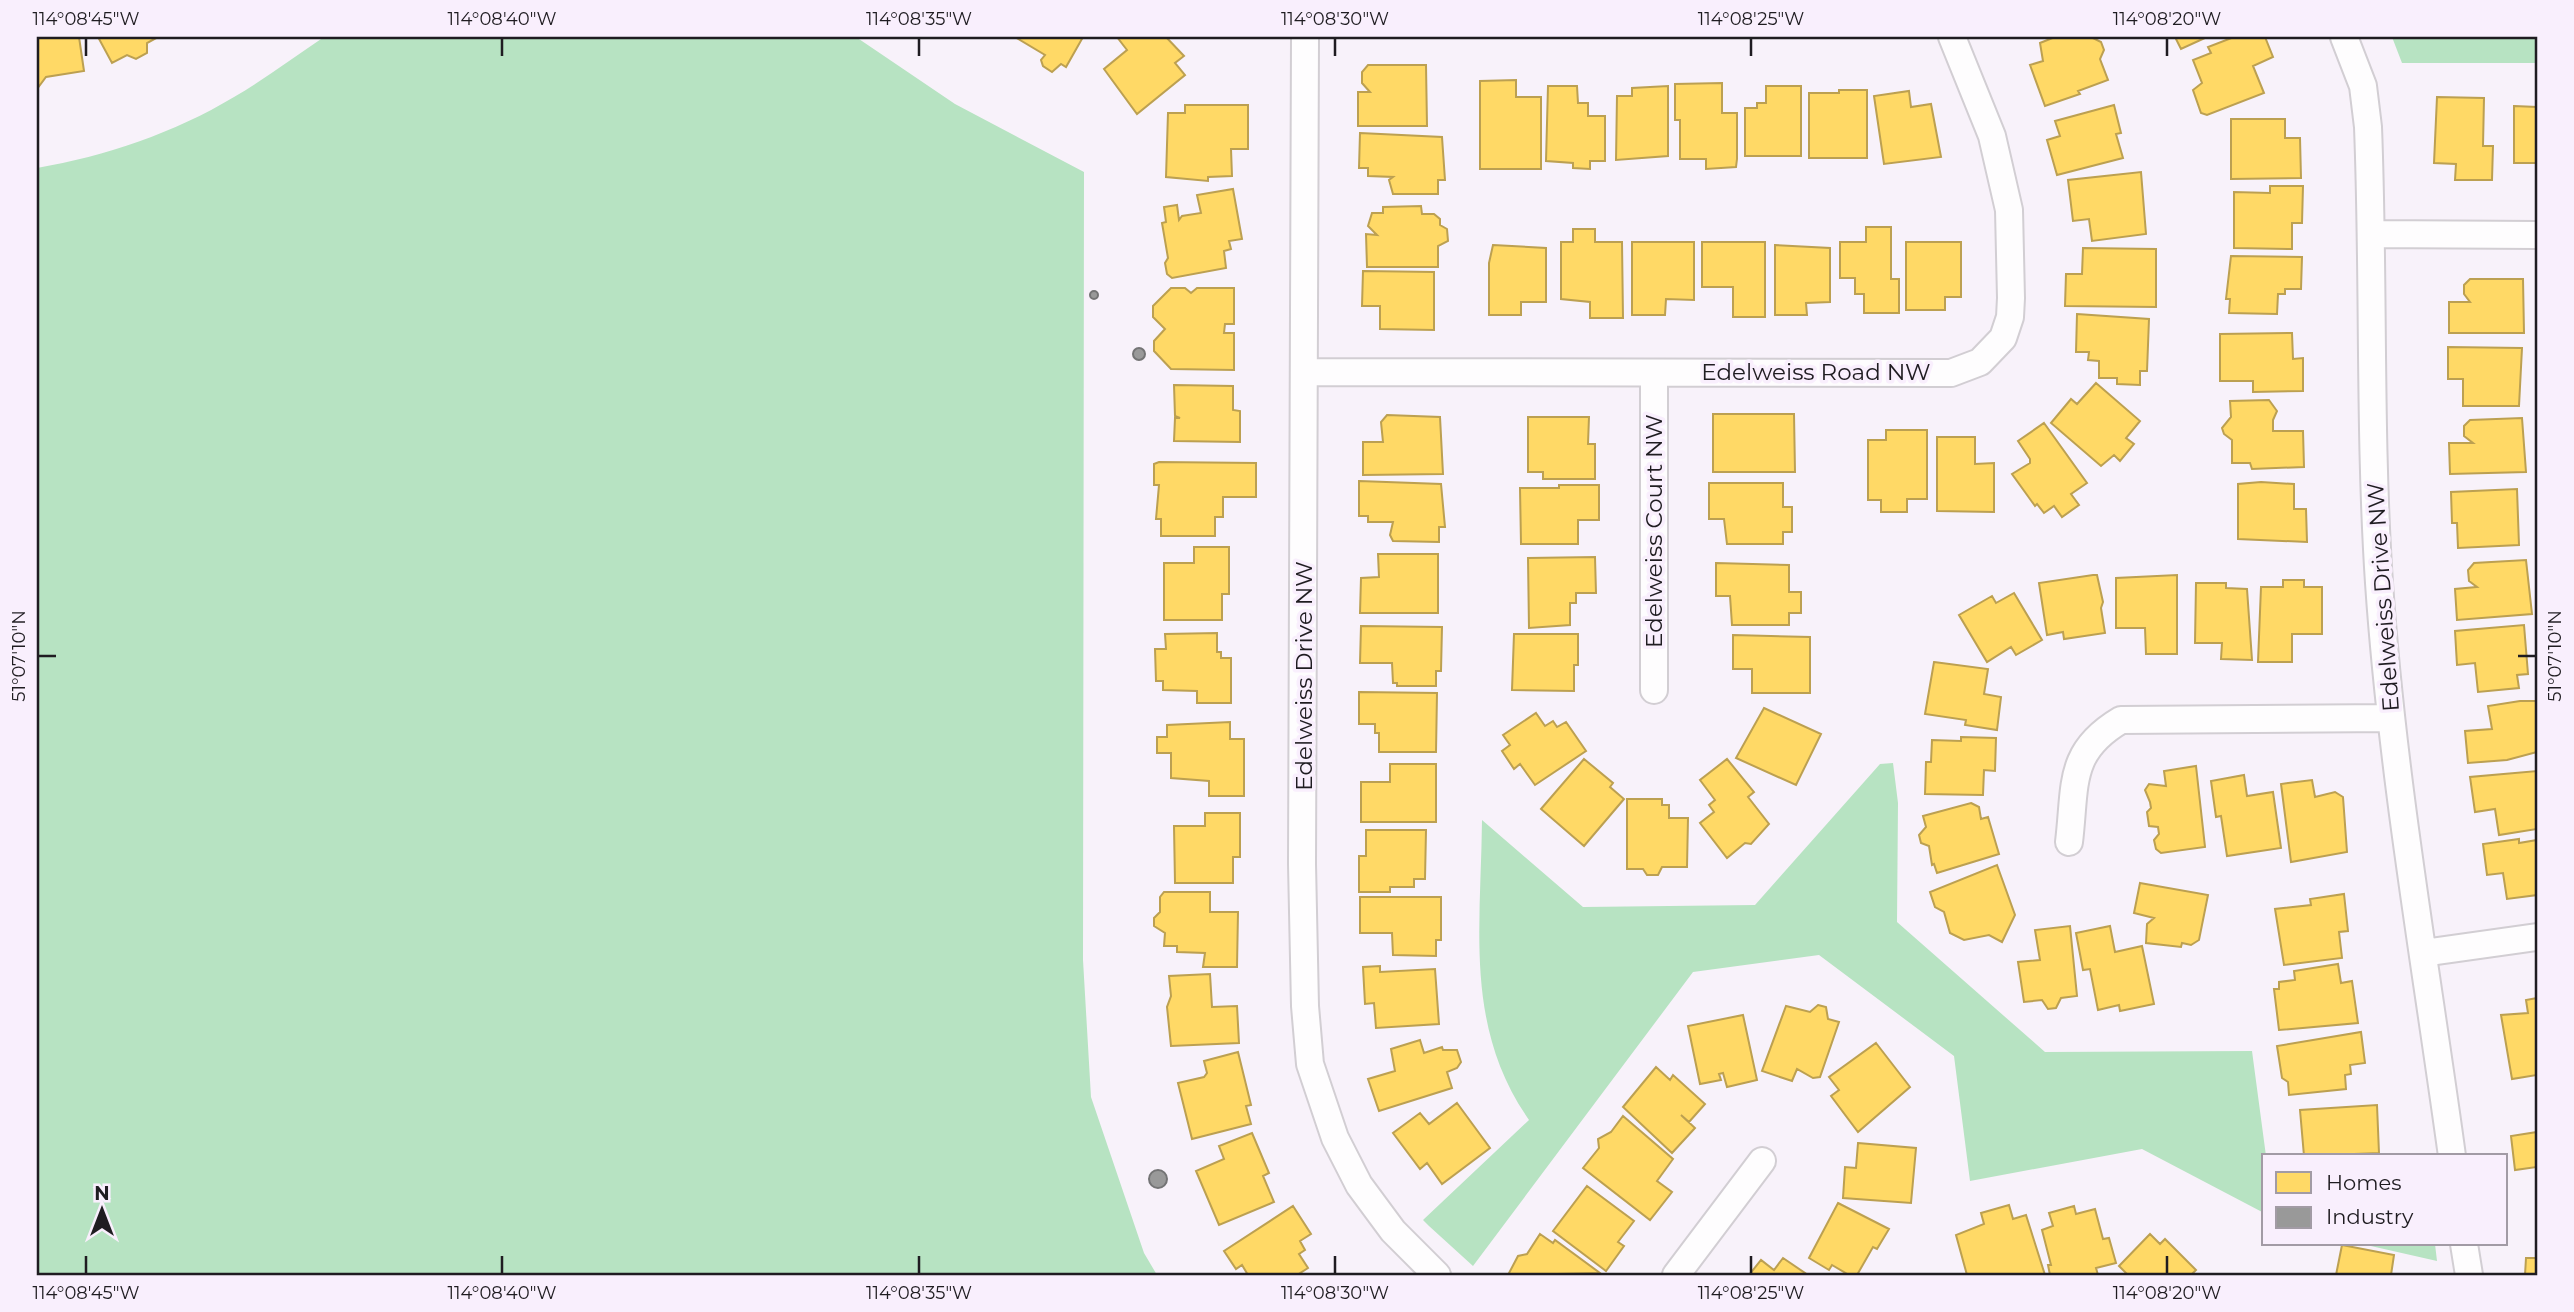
<svg xmlns="http://www.w3.org/2000/svg" width="2574" height="1312" font-family="Montserrat,sans-serif">
<rect width="100%" height="100%" fill="#f8f2fa"/>
<path fill="#b7e3c2" d="M324,37h532l99,67 129,68 -1,788 8,137 53,156 13,22h-1120v-1107c69,-12 137,-35 197,-71 31,-18 60,-40 90,-60z
M2392,37h145v26h-135z
M1893,763l5,40 -1,119 148,130 207,-1 14,105 -2,57 -122,-64 -172,32 -16,-125 -135,-101 -126,17 -220,294 -44,-40 -6,-6 106,-100c-65,-93 -48,-192 -47,-300l101,87 172,-2 125,-141z
M2362,1244h73l2,17z"/>
<path fill="#ffd966" stroke="#bca051" stroke-width="2" d="M37,37h42l5,34 -38,6 -9,12z
M98,37h60l-11,6v10l-11,6 -9,-4 -15,8z
M1015,37h68l-17,30 -5,-3 -9,8 -9,-6 -2,-6 4,-5z
M1117,37h49l18,19 -9,7 10,12 -48,39 -33,-45 23,-19z
M2055,37h36l10,5 3,8 -4,9 8,21 -30,11 2,3 -35,12 -15,-41 13,-4 -3,-18z
M2175,37h32l-26,12z
M2234,37h31l8,20 -20,9 11,27 -57,22 -6,-2 -8,-23 9,-7 -9,-23 18,-7 -3,-6z
M1368,65h58l1,61h-69v-34h12l-8,-9v-11z
M1516,80v17h25v72h-61v-88z
M1722,83v30h15v46l-1,8 -30,2v-10h-26v-39h-5v-36z
M1548,86h29l1,17h10v13h17v45h-15v8l-17,-1v-5l-27,-2z
M1668,86v70l-52,4 1,-64h15v-8z
M1766,86h35v70h-56v-48h12v-5h9z
M1839,90h28v68h-58v-65h30z
M1909,91l2,16 20,-3 10,53 -57,7 -10,-68z
M2437,97l47,1 -1,48h10l-1,34h-37l1,-16 -22,-1z
M1185,105h63v44h-17l1,27 -24,1v4l-42,-4 2,-64h17z
M2114,105l7,28 -5,1 7,24 -66,17 -10,-35 13,-4 -5,-15z
M2514,106l23,1v56h-23z
M2231,119h54v19h15l1,40 -70,1z
M1360,133l82,4 3,43h-7v14h-45l-4,-14 4,-3 -25,-1v-8h-9z
M2141,172l5,62 -54,7 -3,-22 -16,2 -5,-41z
M2270,186h33l-1,37h-10v26l-58,-1v-56l36,1z
M1233,189l9,50 -13,2 2,8 -7,2 2,17 -54,10 -5,-4 -2,-11 3,-5 -6,-35 4,-1 -2,-15 13,-2 2,15 3,-4 19,-3 -4,-18z
M1421,206l1,8h12l6,5v6l7,4 1,12 -10,5v21h-71l-1,-33 11,1 -9,-9 4,-13h11v-6z
M1866,227h25v52h8v34h-35v-19h-9v-16h-15v-36h26z
M1573,229h22v13h27l1,76h-33v-16l-29,-3v-57h12z
M1632,242h62v58l-28,-1 -1,16h-33z
M1702,242h63v75h-32v-30h-31z
M1906,242h55v55h-16v13h-39z
M1493,245l53,3v54h-25v13h-32v-52z
M1775,245l55,3v54l-24,1 1,12h-32z
M2083,248l73,1v58l-91,-1 1,-32h16z
M2231,256l71,1 -1,32h-16v5h-7l-1,20 -48,-1 1,-14h-4z
M1363,271l71,1v58l-54,-1v-23h-18z
M2470,279h53l1,54h-75v-31h21l-6,-8v-9z
M1171,288h14l6,5 6,-5h37v36h-9l-1,9h10v37l-63,-1 -17,-18v-10l11,-12 -12,-12v-11z
M2077,314l72,5 -2,52h-7v14l-23,-1v-6h-18v-17l-11,-1 1,-8h-13z
M2292,333l1,26 10,-1v33l-50,1v-11h-33v-47z
M2448,347l74,1 -3,58h-56v-27h-15z
M2096,383l44,38 -14,17 8,6 -14,17 -6,-6 -13,11 -50,-43 20,-24 6,5z
M1174,385l59,1v24l7,1v31l-66,-1 1,-23h5l-5,-2z
M2269,400l8,11 -4,9v11h30l1,36 -52,2 -2,-6h-18v-23l-8,-6 -2,-6 9,-11 -1,-16z
M1713,414h81l1,58h-82z
M1387,415l53,2 3,57 -80,1v-33h20l-2,-20z
M1528,417h61l-1,27h7v35h-52v-7h-15z
M2522,418l4,54 -76,2 -1,-31h24l-9,-7v-10l6,-6z
M2044,423l43,60 -16,11 8,11 -17,12 -8,-11 -10,7 -7,-9 -2,2 -23,-32 18,-11v-4l-12,-18z
M1886,430h41v69h-20v13h-26v-12h-13v-60h18z
M1937,437h38v27l19,-1v49l-57,-1z
M1159,462l97,1v34h-33v20h-8v19h-54v-17h-5l3,-34h-5v-21z
M1359,481l82,3 4,43h-6v15l-46,-1 -3,-6 3,-13h-25v-6h-9z
M2261,482l33,2v25h12l1,33 -69,-3v-55z
M1709,483h74v24h9v25h-9v12h-56l-3,-25h-15z
M1559,485h40v35h-21v24h-57l-1,-56h39z
M2517,489l2,56 -61,3 -1,-25h-5l-1,-31z
M1194,547h35v47h-7v26h-58v-57h30z
M1378,554h60v59h-78l1,-35 18,-1z
M1595,557l1,36h-20v10h-6v22l-41,3 -1,-70z
M2526,560l6,54 -75,6 -2,-31 22,-2 -8,-6 -1,-11 6,-7z
M1716,563l73,2v27h12v21h-12v12h-57l-2,-29h-14z
M2093,575h4l6,27 -2,6 4,25 -41,6 -1,-7 -16,3 -8,-52z
M2177,575v79h-31l-1,-26h-29v-50z
M2283,580h21v7h18v47h-30v28h-34l3,-75h22z
M2196,583h30v5l21,1 5,71 -31,-1 1,-16h-27z
M2014,593l28,47 -26,15 -5,-8 -24,15 -28,-47 33,-19 4,7z
M2524,625l4,49 -11,1 2,13 -41,4 -3,-29 -18,2 -2,-34z
M1361,626l81,1 -1,44h-5v15h-39v-3h-4l-1,-20h-32z
M1217,633v19h4v6h10v45h-34v-12l-34,-1v-9h-7l-1,-32h11l-1,-15z
M1514,634h64v31h-4v26l-62,-1z
M1733,635l77,2v56h-58v-24h-19z
M1934,662l54,7 -4,25 17,3 -4,33 -32,-5 1,-5 -41,-6z
M1359,692l78,1 -1,59h-57v-19h-4v-9h-16z
M2520,701h17v51l-30,8 -39,3 -3,-32 27,-2 -4,-23z
M1764,708l57,26 -25,51 -60,-27z
M1536,713l9,13 8,-5 4,6 9,-5 20,29 -51,34 -15,-21 -6,5 -12,-18 8,-6 -7,-10z
M1230,722v17h14v57h-35v-15l-38,-3v-25h-14v-16h10v-12z
M1961,737l35,1 -1,33 -11,-1 -1,25 -58,-1 1,-32h5l1,-22 29,1z
M1584,759l29,24 -3,4 14,12 -40,47 -43,-37z
M1727,759l27,33 -6,5 21,27 -18,20 -6,-1 -18,15 -27,-35 14,-11 -5,-7 6,-5 -15,-20z
M1390,764h46v58h-75v-40h29z
M2196,766l9,81 -44,6 -5,-4 -2,-9 5,-6 -1,-7 -9,-1 -2,-14 4,-4 -1,-6 -5,-12 4,-6 17,2 -2,-15z
M2537,771v58l-38,6 -4,-26 -20,3 -5,-35z
M2244,775l3,21 26,-4 8,56 -54,8 -6,-40 -5,1 -5,-36z
M2312,780l3,17 20,-5 8,5 4,55 -56,10 -10,-78z
M1627,799h35v6h7v13h19l-1,49h-25l-4,8h-11l-4,-6h-16z
M1971,803l8,4 2,12 7,-2 11,37 -62,19 -3,-9 -2,1 -3,-19 -8,-3 -2,-8 7,-8 -3,-11z
M1205,813h35v44h-7v26h-58l-1,-57h31z
M1366,830h60l-1,49h-11v8h-24v5h-31v-36h7z
M2519,839v4l18,-3v55l-30,4 -4,-26 -16,2 -4,-31z
M1997,865l18,50 -13,27 -13,-7 -25,5 -14,-7 -6,-21 -9,-5 -5,-15z
M2140,883l68,12 -9,45 -8,5 -9,-2 -1,4 -35,-4 1,-19 7,-6 -20,-5z
M1164,892h46v20h28l-1,55h-34l2,-14 -28,-1v-6h-13l1,-13 -11,-7v-8l6,-6v-15z
M2344,894l4,37 -9,1 3,26 -58,7 -9,-56 36,-4 -1,-6z
M1360,897h81v43h-5v16l-43,-1 -1,-22h-32z
M2070,926l7,70 -16,2 -5,10 -8,1 -6,-9 -18,2 -6,-40 22,-2 -5,-30z
M2110,926l5,26 27,-6 12,58 -34,7 -1,-6 -21,5 -8,-41 -7,1 -7,-37z
M2338,964l3,19 11,-2 6,42 -79,7 -5,-41h5v-7l16,-2 -1,-9z
M1380,966v6l55,-3 4,55 -63,4 -2,-25 -9,1 -2,-37z
M1210,974l2,33 25,-1 2,37 -68,3 -4,-39 4,-11 -2,-20z
M2537,998v77l-25,4 -11,-64 27,-2 -2,-13z
M1818,1005l8,2 2,12 11,3 -19,55 -7,1 -16,-9 -5,12 -30,-10 24,-65 24,6z
M1743,1015l14,65 -30,7 -4,-14 -4,1 2,6 -21,4 -12,-58z
M2361,1032l4,31 -15,2 1,9 -6,1 1,14 -57,6 -1,-13 -6,-4 -5,-32z
M1420,1040l4,13 18,-6 1,3h14l4,12 -4,6 -10,4 5,16 -73,23 -11,-32 27,-8 -4,-22z
M1876,1043l34,44 -52,45 -27,-36 8,-6 -10,-13z
M1238,1052l13,53 -5,1 5,18 -59,15 -14,-56 26,-6 3,-4 -3,-12z
M1656,1067l14,13 3,-5 32,29 -16,18 -8,-7 14,13 -23,25 -49,-46z
M1457,1103l33,45 -48,36 -15,-21 -7,6 -27,-36 27,-20 9,11z
M2377,1105l2,48 -75,3 -4,-46z
M1623,1116l50,43 -16,22 15,11 -22,28 -67,-52 16,-20 -1,-9 13,-7z
M2537,1132v35l-22,3 -4,-34z
M1252,1133l17,40 -6,3 11,26 -55,23 -23,-54 28,-12 -5,-13z
M1858,1143l58,5 -5,55 -68,-5 2,-31 11,1z
M1587,1186l47,35 -16,21 6,4 -18,25 -53,-40z
M1838,1203l51,26 -12,20 -4,-2 -16,28h-8l-17,-10 -3,5 -20,-12z
M2009,1205l4,14 13,-4 19,60h-78l-11,-40 28,-11 -3,-11z
M1293,1206l18,28 -11,7 5,9 -6,4 9,14 -11,7h-49l-6,-10 -6,4 -12,-18z
M2074,1206l2,8 19,-5 8,30 6,-1 7,25 -20,5 2,7h-48l-2,-10h3l-9,-35 11,-4 -4,-13z
M1540,1234l13,9 2,-3 45,33 -92,2 10,-19 9,-2z
M2150,1234l10,10 5,-5 31,31 -5,5h-63l-9,-9z
M2342,1245l52,10 -3,20h-55z
M1783,1258l25,17h-59l12,-15 13,10z
M2526,1258h11v17h-12z"/>
<path fill="#999" stroke="#747475" stroke-width="2" d="M1090 295a4 4 0 1 1 8 0a4 4 0 1 1-8 0Z
M1133 354a6 6 0 1 1 12 0a6 6 0 1 1-12 0Z
M1149 1179a9 9 0 1 1 18 0a9 9 0 1 1-18 0Z"/>
<g fill="none" stroke-linecap="round" stroke-linejoin="round">
<g stroke="#d2ced3" stroke-width="30">
<path id="street" d="M1305,37l-3,827 3,142 5,58 25,74 24,47 34,46 44,44
M2344,37l19,49 5,41c6,152 1,304 11,456 13,192 47,383 73,573
M2372,234l165,1
M1305,372l646,1 29,-11 23,-24 7,-21 1,-19 -2,-88 -17,-74 -40,-99
M1654,373v317
M2069,842c7,-57 -2,-90 52,-122l270,-2
M2423,953l114,-16
M2464,1244l5,31
M1676,1275l86,-114"/>
</g>
<use href="#street" stroke="#fefdfe" stroke-width="26"/>
</g>
<path fill="none" stroke="#1f1c21" stroke-width="2.5" d="M86,38v18M502,38v18M919,38v18M1335,38v18M1751,38v18M2167,38v18M38,656h18M2518,656h18M86,1256v18M502,1256v18M919,1256v18M1335,1256v18M1751,1256v18M2167,1256v18"/>
<g text-anchor="middle" dominant-baseline="central" stroke-width="7" stroke-linejoin="round" paint-order="stroke">
<g font-size="23" fill="#1f1c21" stroke="#f9effd">
<text x="1816" y="372">Edelweiss Road NW</text>
<text transform="translate(1654 531) rotate(-90)">Edelweiss Court NW</text>
<text transform="translate(2383 597) rotate(-94)">Edelweiss Drive NW</text>
<text transform="translate(1304 676) rotate(-90)">Edelweiss Drive NW</text>
</g>
</g>
<rect width="2574" height="1312" fill="none" stroke="#f9effd" stroke-width="77"/>
<rect x="2262" y="1154" width="245" height="91" fill="#f9effd" stroke="#a29ba5" stroke-width="2"/>
<rect x="2276" y="1172" width="35" height="21" fill="#ffd966" stroke="#a29ba5" stroke-width="2"/>
<text x="2326" y="1190" font-size="21" fill="#1f1c21">Homes</text>
<rect x="2276" y="1207" width="35" height="21" fill="#999999" stroke="#a29ba5" stroke-width="2"/>
<text x="2326" y="1224" font-size="21" fill="#1f1c21">Industry</text>
<g transform="translate(102 1210)" stroke="#f9effd" stroke-width="5" paint-order="stroke">
<path d="M0-5L12 26L0 18L-12 26Z" fill="#1f1c21"/>
<text y="-10" font-size="19" font-weight="bold" text-anchor="middle" fill="#1f1c21">N</text>
</g>
<rect x="38" y="38" width="2498" height="1236" fill="none" stroke="#1f1c21" stroke-width="2.5"/>
<g font-size="18" text-anchor="middle" fill="#1f1c21">
<text x="86" y="25">114°08'45"W</text>
<text x="502" y="25">114°08'40"W</text>
<text x="919" y="25">114°08'35"W</text>
<text x="1335" y="25">114°08'30"W</text>
<text x="1751" y="25">114°08'25"W</text>
<text x="2167" y="25">114°08'20"W</text>
<text transform="translate(19 656) rotate(-90)" y="6">51°07'10"N</text>
<text transform="translate(2555 656) rotate(-90)" y="6">51°07'10"N</text>
<text x="86" y="1299">114°08'45"W</text>
<text x="502" y="1299">114°08'40"W</text>
<text x="919" y="1299">114°08'35"W</text>
<text x="1335" y="1299">114°08'30"W</text>
<text x="1751" y="1299">114°08'25"W</text>
<text x="2167" y="1299">114°08'20"W</text>
</g>
</svg>
